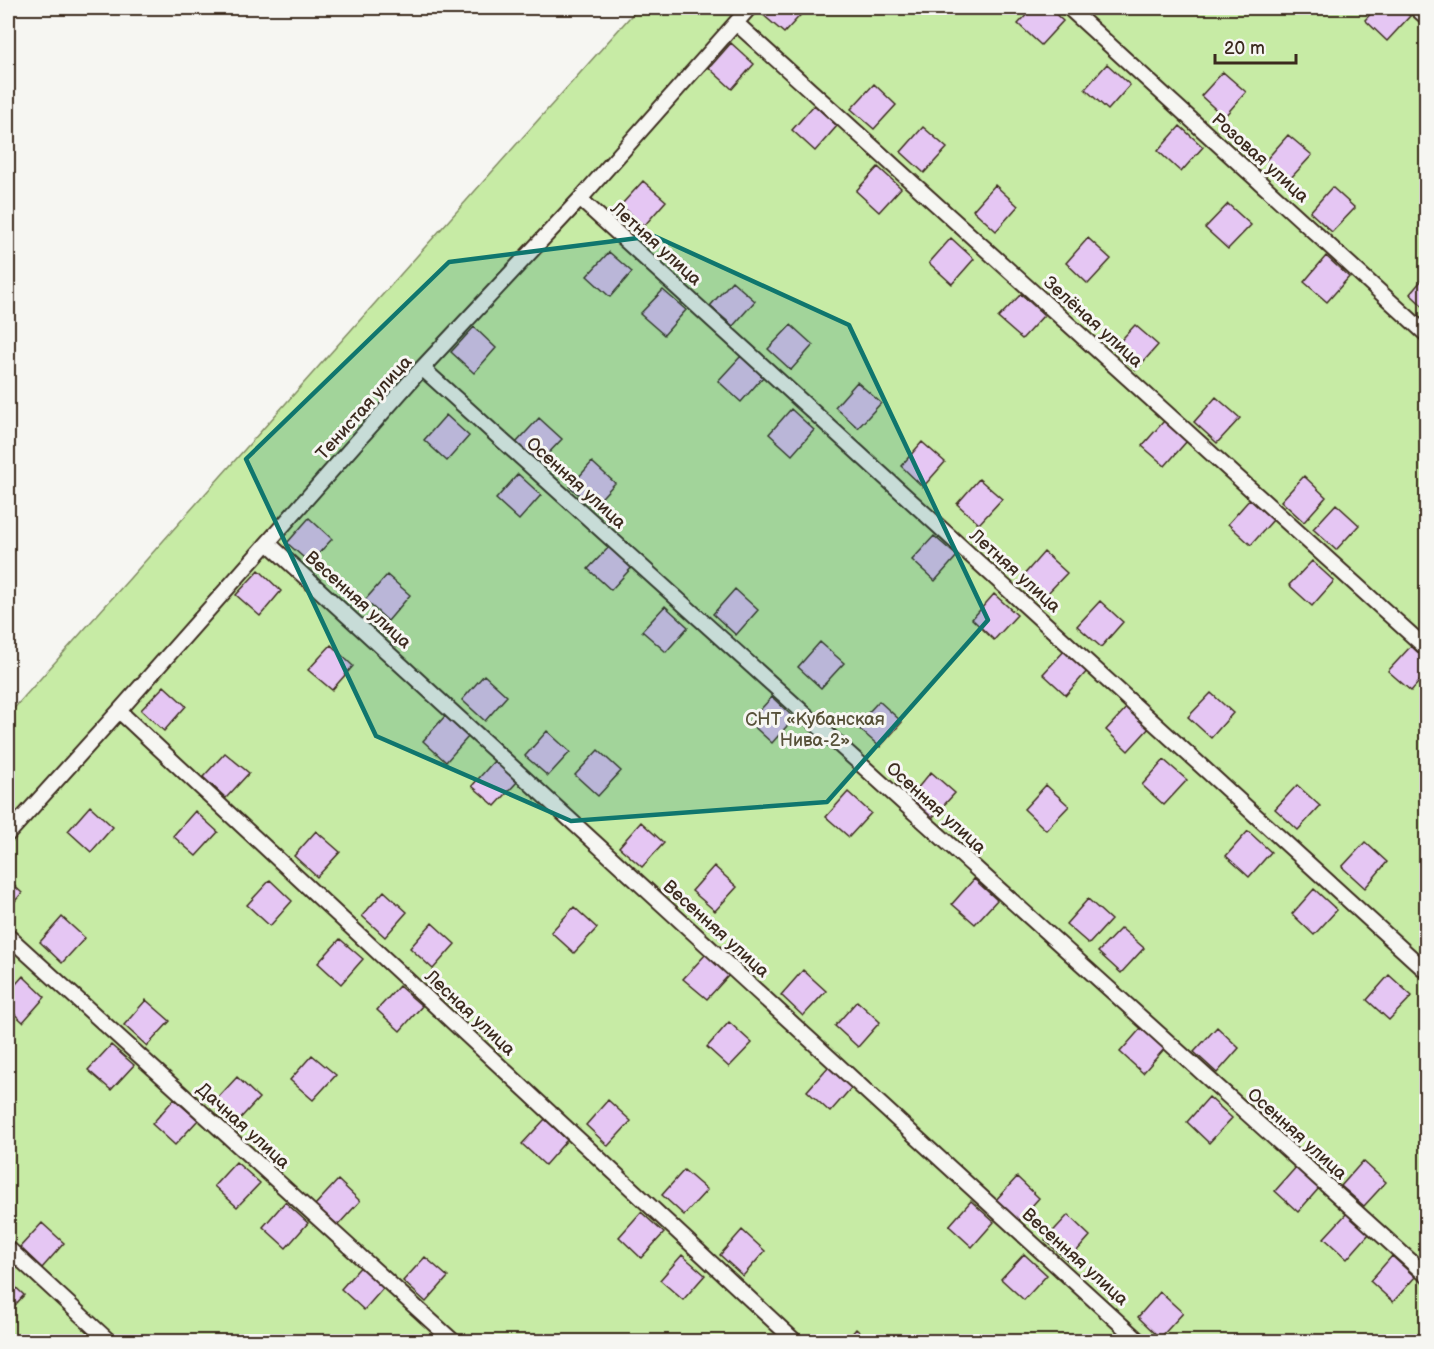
<svg xmlns="http://www.w3.org/2000/svg" width="1434" height="1349" font-family="'Balsamiq Sans',sans-serif">
<rect width="100%" height="100%" fill="#f6f6f2"/>
<filter id="ink" filterUnits="userSpaceOnUse"><feTurbulence type="fractalNoise" baseFrequency=".0167" numOctaves="2"/><feDisplacementMap in="SourceGraphic" scale="12" xChannelSelector="R" yChannelSelector="G"/><feConvolveMatrix kernelMatrix="1 2 1 2 8 2 1 2 1" color-interpolation-filters="sRGB"/></filter>
<g filter="url(#ink)">
<path fill="#c7eba5" stroke="#818a62" stroke-width="1.5" d="M638,8h788v1333l-1418,1v-627z"/>
<path fill="#e5c6f3" stroke="#3b2a1e" stroke-width="1.5" d="M766,8h39l1,1 -22,24 -23,-20z
M1033,8h16l14,13 -22,24 -23,-21z
M1376,8h24l10,8 -23,25 -22,-21z
M731,43l23,21 -22,25 -23,-21z
M1107,64l23,21 -22,25 -23,-21z
M1223,72l23,20 -22,25 -23,-21z
M874,84l22,21 -22,24 -23,-20z
M814,105l23,21 -22,25 -23,-21z
M1180,126l23,21 -22,25 -23,-21z
M923,127l24,21 -23,25 -23,-21z
M1288,135l24,20 -23,25 -23,-20z
M878,167l23,21 -22,24 -23,-21z
M643,181l23,20 -22,25 -23,-21z
M995,185l23,21 -22,25 -23,-21z
M1332,187l23,21 -23,24 -22,-20z
M1228,204l23,21 -23,24 -23,-21z
M951,238l23,21 -22,25 -23,-21z
M1088,238l23,21 -23,25 -22,-21z
M609,252l23,20 -22,25 -23,-21z
M1326,256l23,21 -22,25 -23,-20z
M1426,275v34l-16,-15z
M732,281l23,20 -22,25 -23,-20z
M663,290l23,20 -22,25 -24,-21z
M1021,294l23,21 -22,24 -24,-21z
M791,325l22,20 -22,25 -23,-21z
M1135,325l23,20 -22,25 -23,-21z
M474,327l22,21 -22,25 -23,-21z
M741,356l22,21 -22,25 -23,-21z
M857,382l24,21 -23,25 -23,-21z
M1216,397l24,21 -23,25 -23,-21z
M791,409l23,21 -22,25 -23,-21z
M446,415l23,21 -22,25 -23,-21z
M539,418l23,21 -23,24 -23,-20z
M1164,421l23,20 -22,25 -23,-20z
M922,442l23,20 -22,25 -22,-21z
M592,462l23,21 -22,24 -23,-20z
M518,474l23,21 -22,25 -23,-21z
M1304,476l22,21 -22,25 -23,-21z
M979,479l23,20 -23,25 -22,-20z
M1250,499l23,21 -22,25 -23,-21z
M1336,504l23,21 -23,25 -23,-21z
M309,518l23,21 -22,24 -23,-20z
M934,536l23,20 -22,25 -23,-21z
M611,545l23,20 -23,25 -23,-21z
M1044,552l23,21 -23,24 -22,-20z
M1312,561l22,20 -22,25 -23,-21z
M259,570l22,21 -21,25 -24,-21z
M387,575l23,20 -22,26 -23,-21z
M735,589l23,21 -22,25 -23,-21z
M994,594l23,21 -23,25 -22,-21z
M1100,601l23,21 -22,25 -24,-21z
M665,606l23,21 -22,25 -24,-21z
M820,642l24,21 -23,25 -23,-21z
M331,645l22,21 -21,24 -24,-20z
M1411,646l15,14v14l-15,17 -23,-20z
M1066,649l22,21 -22,25 -23,-21z
M484,675l23,21 -22,25 -23,-21z
M164,686l22,20 -22,25 -23,-21z
M1211,693l22,20 -22,25 -23,-21z
M772,697l22,21 -22,25 -23,-21z
M879,701l23,21 -22,25 -24,-21z
M1128,706l23,20 -23,25 -22,-21z
M445,716l23,21 -22,25 -23,-21z
M547,731l23,21 -22,24 -23,-20z
M598,750l23,21 -23,25 -23,-21z
M225,753l24,20 -23,25 -23,-21z
M1164,760l23,20 -23,25 -22,-20z
M494,761l24,20 -23,25 -23,-20z
M931,772l24,21 -23,25 -22,-21z
M1046,785l23,21 -23,24 -22,-21z
M1297,785l23,21 -22,24 -23,-21z
M848,792l23,21 -22,24 -23,-20z
M90,806l23,21 -22,25 -23,-21z
M195,811l23,21 -22,24 -23,-20z
M641,822l23,21 -22,24 -23,-20z
M316,831l24,21 -23,25 -23,-21z
M1248,831l23,21 -22,25 -23,-21z
M1365,842l22,20 -22,26 -23,-21z
M714,866l23,21 -22,24 -23,-20z
M974,879l23,21 -22,24 -23,-20z
M8,880l14,13 -14,16z
M270,880l22,21 -22,25 -23,-21z
M1314,889l23,21 -23,25 -22,-21z
M384,891l23,21 -22,25 -23,-21z
M1088,899l23,21 -22,24 -23,-20z
M574,907l23,21 -23,25 -23,-21z
M62,917l23,21 -23,25 -22,-21z
M432,923l23,21 -22,25 -23,-21z
M1121,928l23,20 -23,25 -23,-21z
M340,939l23,20 -22,25 -23,-21z
M706,954l23,21 -22,24 -24,-20z
M803,970l23,21 -23,25 -22,-21z
M1389,975l23,21 -23,24 -22,-20z
M23,976l22,21 -22,25 -15,-14v-15z
M399,986l23,20 -22,25 -23,-21z
M146,1000l24,21 -23,25 -23,-21z
M857,1001l23,21 -22,25 -23,-21z
M729,1022l23,21 -23,24 -22,-20z
M1142,1027l23,21 -22,25 -23,-21z
M1217,1027l22,21 -22,25 -23,-21z
M111,1045l23,20 -23,25 -23,-20z
M312,1055l24,20 -23,25 -23,-20z
M829,1066l23,21 -22,25 -23,-21z
M237,1077l22,21 -22,24 -23,-20z
M1209,1097l23,21 -23,25 -22,-21z
M174,1099l24,21 -23,25 -23,-21z
M608,1100l23,21 -23,25 -22,-21z
M545,1119l22,21 -22,25 -23,-21z
M1363,1161l23,21 -22,24 -23,-20z
M236,1162l24,21 -23,24 -23,-21z
M1297,1166l23,21 -22,25 -23,-21z
M684,1170l23,20 -23,25 -22,-20z
M1017,1177l22,21 -22,25 -23,-21z
M338,1180l22,21 -22,24 -23,-20z
M971,1201l23,21 -22,25 -23,-21z
M285,1202l23,21 -22,25 -23,-21z
M641,1212l23,21 -23,25 -22,-21z
M1347,1213l22,21 -22,25 -23,-21z
M1068,1215l22,21 -22,25 -23,-21z
M42,1223l22,20 -22,25 -22,-21z
M742,1230l23,21 -22,25 -23,-21z
M1024,1254l23,21 -23,25 -23,-21z
M682,1255l23,20 -22,25 -23,-20z
M1392,1256l23,21 -22,25 -23,-21z
M425,1257l23,20 -22,25 -23,-21z
M363,1264l23,21 -22,25 -23,-21z
M8,1280l16,15 -16,18z
M1160,1292l23,21 -23,25 -22,-21z
M856,1329l15,13h-26z"/>
<g fill="none" stroke-linecap="round" stroke-linejoin="round">
<g stroke="#3b2a1e" stroke-width="18">
<path id="lane" d="M1069,8l357,326
M1416,8l10,9
M736,23l690,625
M580,199l846,772
M422,368l1004,907
M268,543l872,799
M119,711l677,631
M8,834l111,-123 303,-343 158,-169 169,-191
M8,936l446,406
M8,1248l102,94"/>
</g>
<use href="#lane" stroke="#f6f6f2" stroke-width="14"/>
</g>
</g>
<path fill="#0f766e" fill-opacity="0.2" stroke="#0f766e" stroke-width="4.5" stroke-linejoin="round" d="M654,236l195,89 139,295 -161,182 -256,19 -195,-85 -130,-277 203,-197z"/>
<g text-anchor="middle" dominant-baseline="central" stroke-width="6" stroke-linejoin="round" paint-order="stroke">
<g font-size="18" fill="#3b2a1e" stroke="#f6f6f2">
<text transform="translate(1260 158) rotate(42)">Розовая улица</text>
<text transform="translate(656 244) rotate(42)">Летняя улица</text>
<text transform="translate(1093 322) rotate(42)">Зелёная улица</text>
<text transform="translate(364 408) rotate(-48)">Тенистая улица</text>
<text transform="translate(576 483) rotate(42)">Осенняя улица</text>
<text transform="translate(1015 571) rotate(42)">Летняя улица</text>
<text transform="translate(358 600) rotate(42)">Весенняя улица</text>
<text transform="translate(936 808) rotate(42)">Осенняя улица</text>
<text transform="translate(716 929) rotate(42)">Весенняя улица</text>
<text transform="translate(470 1013) rotate(43)">Лесная улица</text>
<text transform="translate(243 1126) rotate(42)">Дачная улица</text>
<text transform="translate(1297 1134) rotate(42)">Осенняя улица</text>
<text transform="translate(1075 1257) rotate(42)">Весенняя улица</text>
</g>
<g font-size="18" fill="#575139" stroke="#f6f6f2">
<text x="815" y="719">СНТ «Кубанская<tspan x="815" dy="21">Нива-2»</tspan></text>
</g>
</g>
<rect width="1434" height="1349" fill="none" stroke="#f6f6f2" stroke-width="30"/>
<rect x="15" y="15" width="1404" height="1319" fill="none" stroke="#3b2a1e" stroke-width="2" filter="url(#ink)"/>
<path d="M1215 54v9h81v-9" fill="none" stroke="#3b2a1e" stroke-width="3"/>
<text x="1224" y="54" font-size="18" fill="#3b2a1e" stroke="#f6f6f2" stroke-width="4.5" paint-order="stroke">20 m</text>
</svg>
